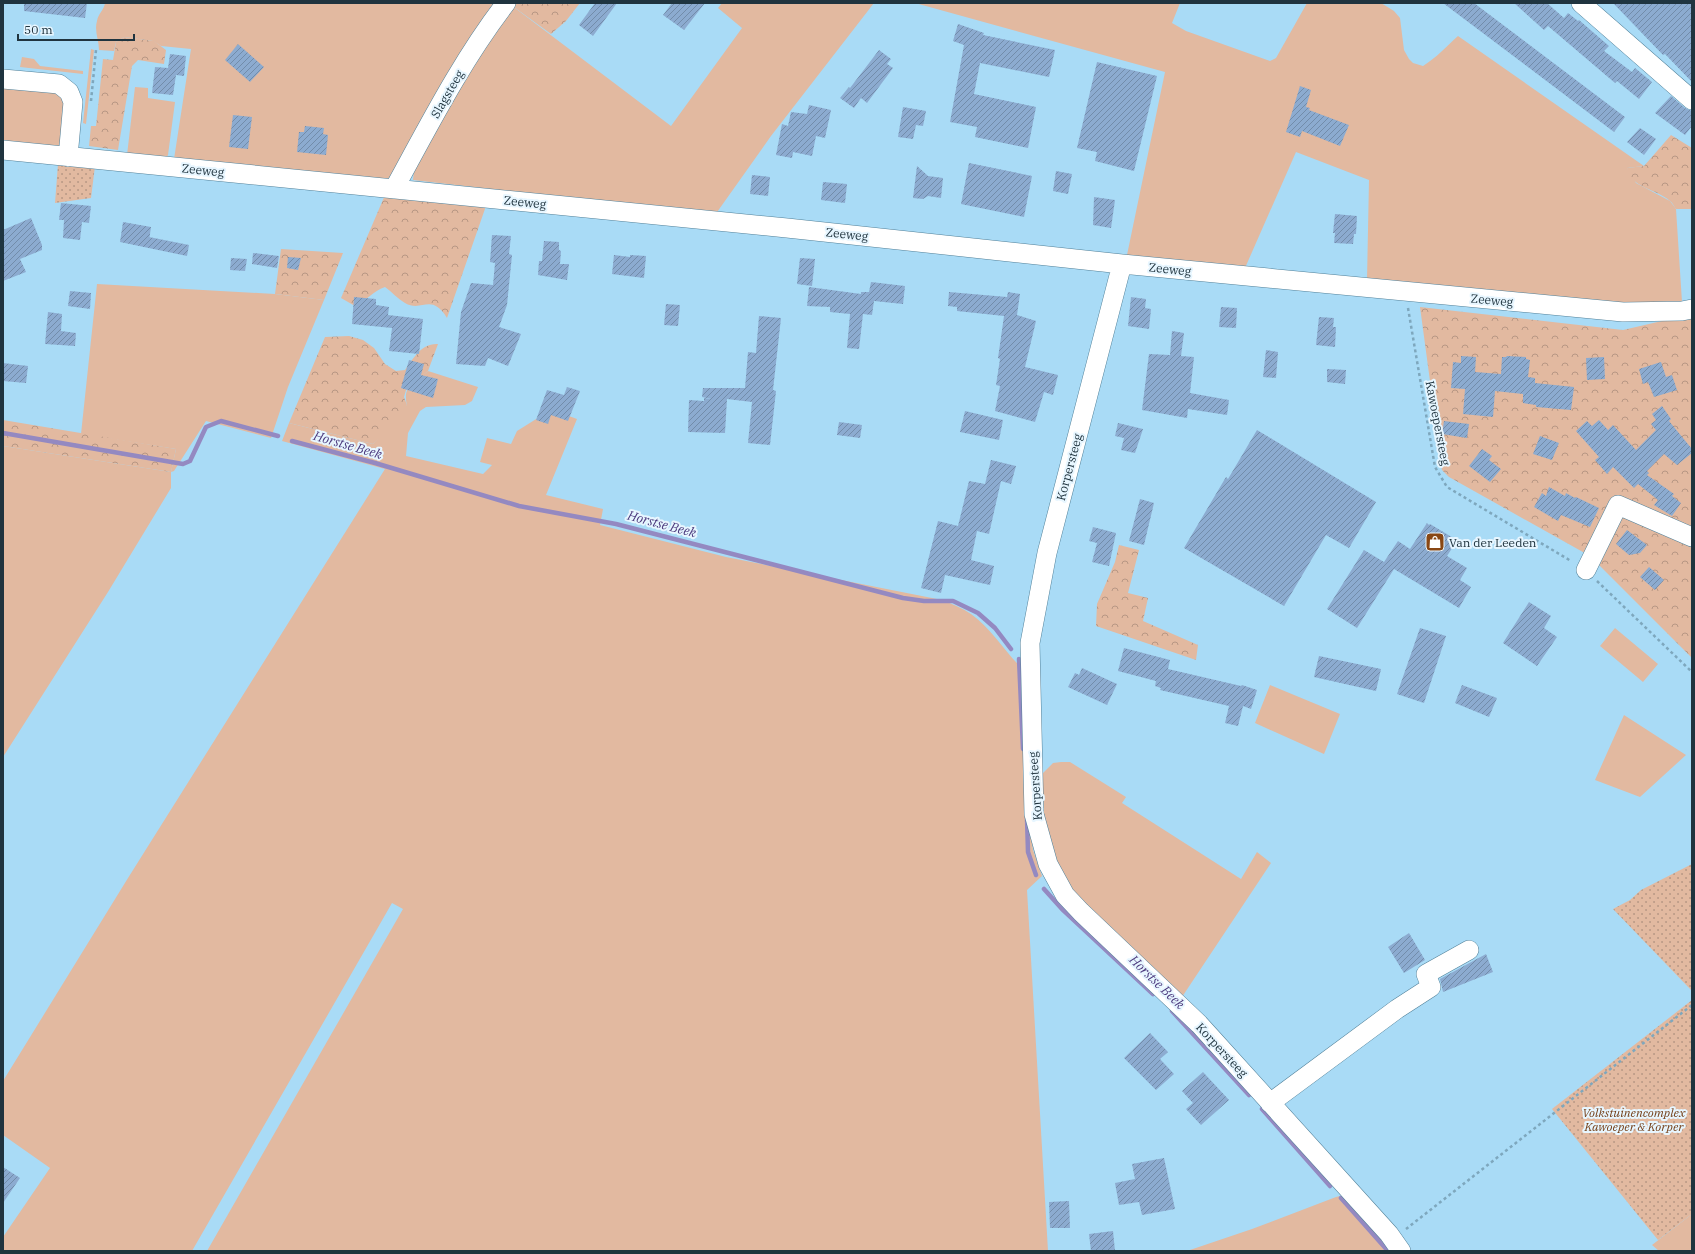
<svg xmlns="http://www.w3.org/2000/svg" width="1695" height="1254" font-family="'IBM Plex Serif',serif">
<defs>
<pattern id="forest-crowns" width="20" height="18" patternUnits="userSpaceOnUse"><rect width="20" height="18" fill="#e2b9a0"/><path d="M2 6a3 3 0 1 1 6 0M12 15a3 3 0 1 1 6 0" fill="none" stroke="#b79784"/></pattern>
<pattern id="park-dots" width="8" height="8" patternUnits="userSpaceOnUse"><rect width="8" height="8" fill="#e2b9a0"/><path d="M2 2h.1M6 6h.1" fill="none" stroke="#b79784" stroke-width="1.8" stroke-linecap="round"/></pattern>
<pattern id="building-hatch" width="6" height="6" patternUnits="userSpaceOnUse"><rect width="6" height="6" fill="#8cabd0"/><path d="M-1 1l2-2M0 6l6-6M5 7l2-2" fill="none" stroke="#728caa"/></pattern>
</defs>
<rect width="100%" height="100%" fill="#a9dbf6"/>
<path fill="#e2b9a0" d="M105,3h392l-90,150 -19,26 -214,-20 17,-110 -30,-3 -8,-5 -29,-4 -8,5 -2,9 -15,-1c0,-10 -5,-19 -2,-29 1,-7 7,-11 8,-18z
M722,3h152l-103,133 -56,79 -302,-35 1,-10 32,-59 65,-106 160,121 71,-98 -24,-20z
M915,3h265l-8,20 14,8 84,30 6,-3 31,-55h74l13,8 6,7 4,32 5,9 4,4 10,3c13,-8 24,-20 35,-30l186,130 -17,2 9,15 34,18 6,8 6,93 -29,4 -286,-26 2,-100 -73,-28 -51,116 -118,-13 38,-183z
M91,49l3,1 -8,74 -3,-1z
M22,57l12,2 6,7 43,5v3l-63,-7z
M3,84l61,9 -2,54 -59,-3z
M135,87l13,1v10l27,4 -7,53 -2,3 -39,-3z
M97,284l178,10 49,6 -36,87 -17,51 -65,-17 -32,50 -3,1v16l-63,104 -105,165v-311l168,26 5,-23 -95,-15z
M428,371l50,16 -6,14 -7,4 -39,2 -6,4 -12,22 -2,23 77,18 9,-9 -12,-3 7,-24 24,6 6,-13 24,-15 9,-7 27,10 -31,76 57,14 -3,16 126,32 216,43c10,4 20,8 29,14 21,15 35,40 54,57l5,156 3,23 9,26 -15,14 21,361h-841l196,-342 -11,-6 -200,348h-189v-14l47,-69 -47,-33v-54l125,-203 257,-409 -103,-28 7,-18 84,21 34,-39c-5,-19 8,-23 21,-34z
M1615,628l43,36 -15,18 -43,-36z
M1270,685l70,29 -16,40 -69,-31z
M1624,715l62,40 -46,42 -45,-17z
M1061,762h9l56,35 -4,6 119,76 16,-27 14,11 -89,134 -118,-114 -19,-48 -4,-60 12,-12z
M1344,1195l53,56h-210l65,-22 84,-32z
M1692,1214v37h-33l-7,-6z"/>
<path fill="url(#forest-crowns)" d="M513,3h67l-14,18 -15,13 -40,-29z
M124,37l30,4 12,9 -2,14 -26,-4 -6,6 -14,84 -29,-4 2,-20h5l7,-67 10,1 3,-18z
M1671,135l21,13v61h-16c-2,-2 -3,-6 -6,-8 -13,-12 -40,-13 -43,-33l17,-2z
M385,195l101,11 -39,112c-16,-26 -25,-5 -42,-15 -7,-4 -13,-11 -20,-16 -12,4 -19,14 -30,19l-14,-8z
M281,249l62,4 -19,47 -49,-6z
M1420,307l203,23 69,-16v344l-102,-102 -141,-79 -7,-7z
M349,336l14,4 11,8 11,16 11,7 9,-1c9,-12 16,-27 33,-26l-10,27 -22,19 -2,7 3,8 -3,8 -31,31 -84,-21 36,-86z
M3,420l173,29 -5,23 -168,-26z
M1119,545l20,5 -11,43 20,5 -5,23 55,24 -2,15 -100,-34 1,-22 18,-42z"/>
<path fill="url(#park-dots)" d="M58,164l37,2 -4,32 -36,5z
M1692,864v127l-79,-82 17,-9 11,-10z
M1692,1000v214l-34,26 -106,-131z"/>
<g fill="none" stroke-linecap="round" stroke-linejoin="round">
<path stroke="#9489c1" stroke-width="4.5" d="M3,433l180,31 7,-3 16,-34 15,-6 57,15
M292,441l83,22 144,43 97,18 287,74 21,3h29l25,12 17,15 16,21
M1019,659l4,90
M1027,818l1,34 8,23
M1044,889l18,20 91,85
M1172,1011l77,84
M1262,1109l68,77
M1341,1198l47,53"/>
</g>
<path fill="url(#building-hatch)" d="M24,3h63l-2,15 -61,-7z
M595,3h22l-24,33 -14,-11z
M672,3h33l-21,27 -21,-15z
M1443,3h31l151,114 -11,15z
M1514,3h33l17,15 4,-5 10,8 1,-1 30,26 -5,5 28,21 3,-4 17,14 -13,17 -22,-18 -2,2 -67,-57 -4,4z
M1613,3h79v79l-27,-28 -2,1z
M958,24l26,9 -1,2 72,15 -6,27 -69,-14 -6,31 62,13 -8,41 -53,-11 2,-10 -27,-5 14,-77 -11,-4z
M238,44l26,23 -14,15 -25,-22z
M879,50l12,9 -4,5 6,4 -26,35 -6,-5 -7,10 -14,-10 9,-11 1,1z
M170,54l16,2 -2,20 -8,-1 -3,20 -21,-2 3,-26 13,1z
M1097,62l60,14 -23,95 -39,-10 2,-9 -20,-4z
M1300,86l11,4 -5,17 4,1 -1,2 40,15 -9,21 -38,-15 -2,6 -14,-5z
M1671,96l14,12 7,3v15l-7,9 -30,-22z
M809,105l22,5 -6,28 -9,-2 -4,20 -19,-4 -1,6 -16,-3 6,-31 6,2 3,-14 16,2z
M903,107l23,4 -3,15 -7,-1 -3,14 -15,-2z
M233,115l19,2 -4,32 -19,-2z
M305,126l19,2 -1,6 5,1 -2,20 -29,-3 2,-20h5z
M1640,128l16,11 -12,16 -17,-13z
M969,163l63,13 -8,41 -63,-13z
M917,166l11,10 15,2 -2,20 -13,-2 -5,3 -10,-1z
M1056,171l16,3 -4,20 -15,-3z
M752,175l18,2 -2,19 -18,-2z
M823,182l24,2 -2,19 -24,-3z
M1094,197l21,3 -4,28 -18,-3z
M61,203l30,3 -2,17 -7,-1 -2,18 -17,-2 1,-18h-5z
M1335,214l22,2 -1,18h-2l-1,10 -19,-1 1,-10h-2z
M31,218l11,27v5l-22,9 6,13 -23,9v-51z
M123,222l28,5 -2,14v-4l40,8 -2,11 -67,-14z
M492,235l19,1 -2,18 3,1 -5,50 -8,22 22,7 -13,32 -20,-8 -3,8 -29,-2 5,-52 10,-29 22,2 2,-22 -5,-1z
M544,241l15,1v8l2,1 -1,13h9l-2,16 -29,-5 1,-14h3z
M253,253l26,3 -2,12 -25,-4z
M614,255l16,2v-2l16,1 -2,22 -32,-4z
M288,257l13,1 -3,12 -11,-2z
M231,258l16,1 -2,12 -15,-1z
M800,258l15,1 -3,27 -15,-2z
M871,282l34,4 -2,18 -29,-3 -2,14 -9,-1 -4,35 -12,-1 3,-34 -20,-2v-5l-23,-1 2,-19 52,7v-2h8z
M70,291l21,2 -1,16 -22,-3z
M949,292l58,5 1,-5 12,2 -3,21 19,6 -11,46 33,8 -5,20 -9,-3 -9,30 -40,-11 5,-25 -4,-1 4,-26 -2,-1 6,-42 -47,-5v-4l-9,-1z
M354,297l22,2v6l13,2 -1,8 35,4 -4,35 -30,-3 3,-23 -40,-4z
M1131,297l15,2 -1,9 6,1 -2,20 -21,-3z
M666,304l14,1 -2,21 -14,-1z
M1221,307l16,1 -1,20 -17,-1z
M48,312l14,2 -1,17 15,2 -1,13 -30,-2z
M759,316l22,2 -8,72 3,1 -6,54 -22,-2 4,-41 -25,-3 -2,34 -37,-1 1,-32 15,1v-3l7,1 -9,-2 1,-9h42l3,-36 8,1z
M1319,317l15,1 -1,9h3l-1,20 -19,-2z
M1172,331l12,2 -3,23 13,1 -4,36 39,7 -2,15 -39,-6 -1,9 -45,-8 7,-56 21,1z
M1266,350l12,2 -2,26 -13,-1z
M1461,356l15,1 -1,15 26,2 1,-17h4l1,-1 19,1v2l4,1 -2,17 7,1v5l39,4 -3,23 -35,-3v-2l-13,-2v-9l-28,-3 -2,26 -30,-3 2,-25 -14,-1 2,-26 8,1z
M1604,357l1,22 -18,1 -1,-22z
M409,360l15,4 -3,11 17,4 -5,19 -32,-10z
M1661,362l5,15 6,-2 5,15 -23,7 -6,-15 -5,2 -4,-15z
M3,363l25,3 -2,17 -23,-2z
M1327,369l19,1 -1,14 -18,-2z
M567,387l13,4 -12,30 -17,-6 -3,9 -12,-4 11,-30 17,5z
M1662,406l9,13 -2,2 23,28v4l-15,12 -13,-11 -17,17 2,2 -2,2 27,19 -2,2 9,7 -9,13 -18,-11 4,-5 -20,-16 -4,4 -21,-21 -6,7 -12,-14 4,-3 -23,-26 11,-10 5,5 7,-6 9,10 5,-5 23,25 20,-20 -5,-6 5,-4 -4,-6z
M965,411l38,9 -4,20 -39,-8z
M1444,421l25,3 -2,14 -25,-4z
M839,422l23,3 -2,13 -23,-3z
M1118,423l25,6 -8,24 -14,-3 3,-12 -9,-2z
M1257,430l119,72 -27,46 -23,-13 -42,71 -100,-58 42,-71 2,2z
M1540,436l19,7 -7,17 -19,-6z
M1482,449l10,7 -3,4 12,9 -11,13 -21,-16z
M991,460l25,6 -5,18 -10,-3 -12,53 -12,-3 -6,29 23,6 -4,19 -45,-10 -4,18 -20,-5 17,-67 20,5 11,-45 16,3z
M1549,487l16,9 1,-3 9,5 1,-1 23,11 -9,19 -29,-12 -3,6 -24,-14 8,-14 4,3z
M1140,499l14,4 -10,42 -15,-4z
M1427,523l2,2 1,-1 25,15 -2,2 3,1 -9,14 20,12 -7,12 11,7 -12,21 -65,-39 -37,59 -30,-19 37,-59 20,12 14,-21 12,8z
M1093,527l23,6 -7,33 -17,-4 5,-19 -8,-2z
M1627,530l20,15 -7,8 -11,2 -13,-11z
M1649,567l15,13 -9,10 -15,-13z
M1529,602l22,14 -7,12 13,9 -20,29 -34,-23z
M1420,628l26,8 -22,67 -27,-9z
M1124,648l46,12 -2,9 73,17 1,-1 15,5 -6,19 -8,-3 -5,20 -13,-3 4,-17 -69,-16 1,-2 -6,-2 1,-5 -38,-10z
M1319,656l62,13 -5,22 -62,-14z
M1082,668l35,16 -10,21 -39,-18 7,-14 4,2z
M1462,685l35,13 -8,19 -34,-14z
M1409,933l16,27 -21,13 -16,-26z
M1486,954l7,18 -50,20 -3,-13z
M1150,1033l18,19 -8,7 14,15 -18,16 -32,-32z
M1203,1072l26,28 -28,25 -15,-16 7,-6 -11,-12z
M1164,1158l11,51 -33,6 -3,-13 -20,3 -4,-22 20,-4 -3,-15z
M3,1167l17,11 -17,25z
M1069,1201l1,27h-20l-1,-26z
M1113,1231l2,20h-24l-2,-17z"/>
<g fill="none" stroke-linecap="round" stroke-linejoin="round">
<g stroke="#518099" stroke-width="20">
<path id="minor" d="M1581,3l111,97
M3,79l56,5 10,8 4,10 -5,55
M3,150l784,78 335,36 501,48 59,-1 10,-2
M394,189c35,-64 68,-129 112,-186
M1122,264l-75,289 -17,90 4,171 14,50 17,31 16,17 118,112 190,210 12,17
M1586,570l32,-65 74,32
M1270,1103l127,-94 34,-22 -5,-13 43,-24"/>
</g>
<path stroke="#7ea7bd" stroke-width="2.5" stroke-dasharray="3 3" stroke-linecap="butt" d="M91,101l5,-51
M1408,308l27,159 12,20 124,74
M1597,581l95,91
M1406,1229l286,-224"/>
<use href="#minor" stroke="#fff" stroke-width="19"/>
</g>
<defs>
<g id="shop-square" transform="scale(1)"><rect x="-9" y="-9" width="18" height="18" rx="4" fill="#894714" stroke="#e7f6ff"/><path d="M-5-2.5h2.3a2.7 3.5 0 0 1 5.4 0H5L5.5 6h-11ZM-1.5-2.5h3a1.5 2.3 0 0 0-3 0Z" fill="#fff"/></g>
</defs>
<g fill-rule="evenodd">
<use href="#shop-square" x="1435" y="542"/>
</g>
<g text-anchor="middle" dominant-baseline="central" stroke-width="4" stroke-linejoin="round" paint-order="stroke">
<g font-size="12" fill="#20343f" stroke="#e7f6ff">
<text transform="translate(447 94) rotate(-60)">Slagsteeg</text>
<text transform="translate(203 170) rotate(6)">Zeeweg</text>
<text transform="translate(525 202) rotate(6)">Zeeweg</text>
<text transform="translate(847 234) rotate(6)">Zeeweg</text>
<text transform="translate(1170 269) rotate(6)">Zeeweg</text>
<text transform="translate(1492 300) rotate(5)">Zeeweg</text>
<text transform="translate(1438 423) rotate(79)">Kawoepersteeg</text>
<text transform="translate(1069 467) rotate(-75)">Korpersteeg</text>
<text transform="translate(1035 786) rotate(-94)">Korpersteeg</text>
<text transform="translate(1222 1050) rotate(47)">Korpersteeg</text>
</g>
<g font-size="12" fill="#20343f" stroke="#e7f6ff" text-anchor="start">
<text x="1449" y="542">Van der Leeden</text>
</g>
<g font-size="12" font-style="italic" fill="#754019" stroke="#e7f6ff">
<text x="1634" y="1112">Volkstuinencomplex<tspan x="1634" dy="14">Kawoeper &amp; Korper</tspan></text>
</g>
<g font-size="13" font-style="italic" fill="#4a377c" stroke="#e7f6ff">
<text transform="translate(348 445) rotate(16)">Horstse Beek</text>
<text transform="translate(662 524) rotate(15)">Horstse Beek</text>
<text transform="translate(1157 982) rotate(44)">Horstse Beek</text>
</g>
</g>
<rect width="1695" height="1254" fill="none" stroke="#20343f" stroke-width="8"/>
<path d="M18 34v6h116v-6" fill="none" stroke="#20343f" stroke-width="2"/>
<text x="24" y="34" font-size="12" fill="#20343f" stroke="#e7f6ff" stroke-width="3" paint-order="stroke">50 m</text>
</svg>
